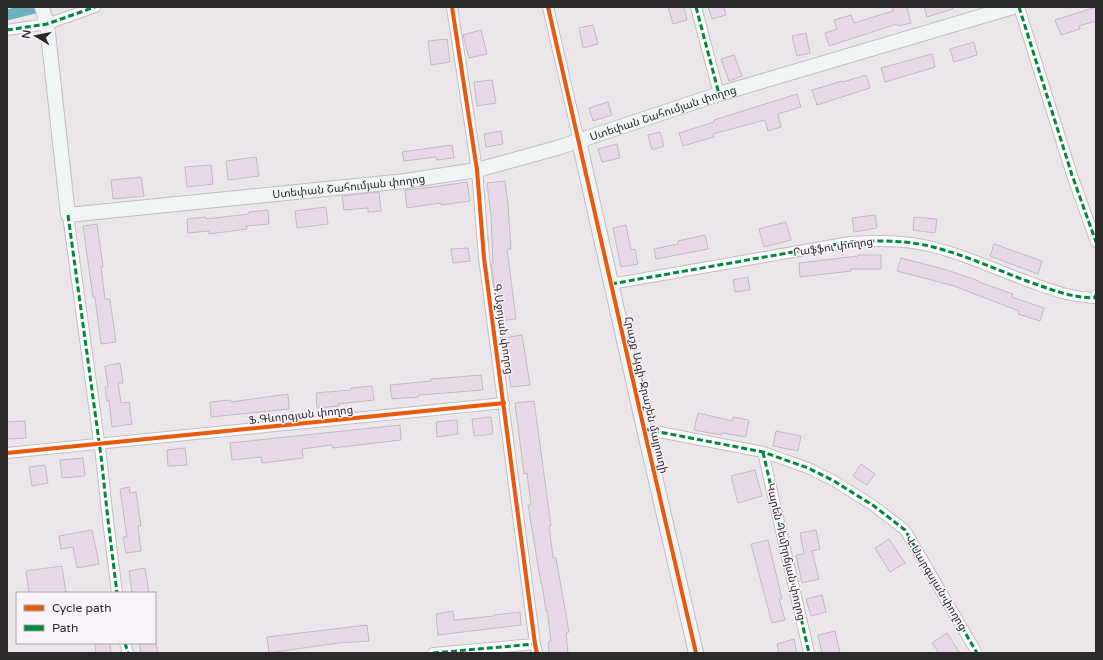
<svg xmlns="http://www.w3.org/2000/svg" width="1103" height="660" font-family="'Varela Round','Noto Sans Armenian',sans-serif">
<rect width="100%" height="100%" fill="#eae6ea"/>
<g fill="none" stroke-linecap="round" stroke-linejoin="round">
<path stroke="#6db0bf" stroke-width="11" d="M7,15l32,-8"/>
</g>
<path fill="#e8d8e7" stroke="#bebbbe" d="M668,7h16l3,13 -14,4z
M708,7h16l2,8 -14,4z
M892,7h15l4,16 -13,3 -1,-2 -68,22 -4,-13 12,-4 -3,-9 17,-5 3,8 39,-12z
M924,7h29v2l-26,8z
M1096,7v14l-17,5 1,3 -19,6 -6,-15z
M593,25l5,19 -15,4 -4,-20z
M481,30l6,24 -18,4 -6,-23z
M806,33l4,20 -13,3 -5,-20z
M447,39l3,23 -19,3 -3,-24z
M974,42l3,13 -23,7 -4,-13z
M932,54l3,13 -50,15 -4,-14z
M734,55l8,21 -13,5 -8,-22z
M866,75l4,13 -53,17 -5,-15 30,-9 1,1z
M492,80l4,23 -19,3 -3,-24z
M797,94l4,13 -23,7 3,13 -13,4 -3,-11 -52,14 1,3 -31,9 -4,-13 35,-11v-2z
M608,102l4,13 -19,6 -4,-13z
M501,131l2,13 -17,3 -2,-13z
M660,132l4,14 -12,4 -4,-15z
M617,144l3,14 -18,4 -4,-13z
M452,145l2,13 -17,2 -1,-3 -32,4 -2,-9z
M256,157l3,19 -31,4 -2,-19z
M211,165l2,19 -26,3 -2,-20z
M141,177l3,19 -31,3 -2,-19z
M505,181l3,24 3,44h-4l9,70 -17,2 -8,-57h2l-2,-49 -4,-32z
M467,182l3,19 -29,4v-2l-34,5 -2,-18 28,-3z
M379,192l2,19 -13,1v-4l-24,2 -2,-14z
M326,207l2,17 -31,4 -2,-17z
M268,210l1,14 -23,2 1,3 -38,5v-3l-21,2 -1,-14 19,-2v2l43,-5v-2z
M875,215l2,13 -23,4 -2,-14z
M914,217l23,2 -2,14 -22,-3z
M786,222l5,18 -27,7 -5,-18z
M97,224l6,43h-2l4,32h5l6,43 -15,2 -6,-47h-2l-4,-28 -6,-43z
M626,225l5,25 4,-1 3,15 -17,3 -8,-39z
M705,235l3,14 -52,10 -2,-10 24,-5v-3z
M994,244l48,17 -4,13 -48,-18z
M468,248l2,13 -17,2 -2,-14z
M858,255h23v14h-30v2l-51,6 -1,-14 59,-7z
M901,258l46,12 32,11v1l34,12 -1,3 32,11 -4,13 -22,-7 1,-3 -65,-25 -57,-15z
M748,277l2,13 -15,2 -2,-12z
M522,335l8,50 -19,2 -8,-49z
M120,363l3,20h-5l3,20 8,-1 3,22 -20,3 -3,-27 -2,1 -2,-14h3l-3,-21z
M481,375l2,15 -64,5v2l-27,2 -2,-14 41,-4v-2z
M372,386l2,14 -36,4 1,2 -22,2 -1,-15 35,-3v-2z
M288,394l1,15 -78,8 -1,-15 21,-2v2z
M534,401l17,125h-2l4,32h3l13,74 -3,1 2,20h-19l-1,-11 3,-1 -4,-31 -1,1 -4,-27h-1l-13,-79h3l-4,-32 -3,1 -9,-71z
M698,413l35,8v-4l16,3 -3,17 -24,-4 -1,2 -27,-5z
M491,417l2,17 -19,2 -2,-17z
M457,420l1,14 -21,3 -1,-15z
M25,421l1,17 -19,1v-17z
M400,425l1,15 -68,8 -1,-3 -30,4 1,9 -41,5 -1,-6 -29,3 -2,-17z
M776,431l25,5 -3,15 -25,-5z
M185,448l2,17 -19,1 -1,-16z
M83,458l2,18 -23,2 -2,-18z
M861,464l14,10 -8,11 -14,-9z
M45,465l3,18 -16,3 -3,-19z
M755,470l7,26 -24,7 -7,-27z
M129,487l1,6 6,-1 5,34h-3l3,25 -15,2 -3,-16h4l-7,-48z
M92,530l7,34 -22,4 -4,-21 -12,2 -2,-13z
M816,530l4,19 -8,2 7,28 -17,4 -6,-28 8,-1 -4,-21z
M889,539l16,24 -15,9 -15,-24z
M768,540l14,59h-3l6,21 -13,3 -21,-79z
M62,566l4,27h-37l-3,-22z
M145,568l4,25h-17l-3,-22z
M822,595l4,17 -15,4 -5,-17z
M453,611l1,9 40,-4v-1l26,-3 1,13 -83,10 -2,-21z
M367,625l2,16 -31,2 -69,10 -2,-16z
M835,631l5,22h-18l-4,-18z
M947,633l13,20h-21l-7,-10z
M794,639l3,14h-18l-2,-9z
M101,643h9l1,10h-15l-1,-9z
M139,643h17l2,10h-17z"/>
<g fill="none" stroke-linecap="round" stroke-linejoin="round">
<g stroke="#c2bec1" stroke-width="12">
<path id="street" d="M452,7l25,163 7,88 51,386 2,9
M548,7l31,134
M696,7l23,87
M1019,7l53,168 24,67
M7,30l40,-6 48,-17
M68,215l33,241 7,64 9,73
M611,284l239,-42c35,-2 63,-2 97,9 27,8 53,20 80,30 23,8 41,16 67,17l2,-3
M644,429l119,23 45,16 26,13 40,25 31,24 72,123
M763,452l46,201
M7,453l497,-50
M125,643l3,10
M433,653l102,-9"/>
</g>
<g stroke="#c2bec1" stroke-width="16">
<g id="secondary">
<path id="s1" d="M42,7l5,17 21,191 337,-34 72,-11 80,-22 162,-54 294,-87"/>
<path d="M579,141l65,288 52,224"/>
</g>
</g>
<use href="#street" stroke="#fcfbfc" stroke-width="10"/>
<use href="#secondary" stroke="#eff4f5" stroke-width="14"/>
<path stroke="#00873e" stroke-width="3" stroke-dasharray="6 3" stroke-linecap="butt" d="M696,7l23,87
M1019,7l53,168 24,67
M7,30l40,-6 48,-17
M68,215l33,241 7,64 9,73
M611,284l239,-42c35,-2 63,-2 97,9 27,8 53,20 80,30 23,8 41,16 67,17l2,-3
M644,429l119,23 45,16 26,13 40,25 31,24 72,123
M763,452l46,201
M125,643l3,10
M433,653l102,-9"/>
<g stroke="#f9f2f8" stroke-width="6">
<path id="cycleway" d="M452,7l25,163 7,88 51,386 2,9
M548,7l96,422 52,224
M7,453l497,-50"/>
</g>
<use href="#cycleway" stroke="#e8590c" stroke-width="4"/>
</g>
<g text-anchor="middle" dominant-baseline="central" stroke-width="3" stroke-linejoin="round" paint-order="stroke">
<g font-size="11" fill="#2c292b" stroke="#f9f2f8">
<text stroke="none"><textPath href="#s1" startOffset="816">Ստեփան Շահումյան փողոց</textPath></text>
<text stroke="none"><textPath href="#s1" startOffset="492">Ստեփան Շահումյան փողոց</textPath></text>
<text transform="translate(833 247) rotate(-8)">Րաֆֆու փողոց</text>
<text transform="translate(503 329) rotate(82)">Գ.Աջոյան փողոց</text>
<text transform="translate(646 395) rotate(77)">Հրաշք Այգի-Ջրաշեն մայրուղի</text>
<text transform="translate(301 415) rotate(-6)">Ֆ.Գևորգյան փողոց</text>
<text transform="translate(786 552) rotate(77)">Կարեն Դեմիրճյան փողոց</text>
<text transform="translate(936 583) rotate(59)">Վ.Սարգսյան փողոց</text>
</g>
</g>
<rect width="1103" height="660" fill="none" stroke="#2c292b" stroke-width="16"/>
<rect x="16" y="592" width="140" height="52" fill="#f9f2f8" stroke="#a7a2a6"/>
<rect x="24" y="605" width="20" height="6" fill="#e8590c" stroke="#a7a2a6"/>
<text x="52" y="612" font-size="12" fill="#2c292b">Cycle path</text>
<rect x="24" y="625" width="20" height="6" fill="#00873e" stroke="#a7a2a6"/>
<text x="52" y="632" font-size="12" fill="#2c292b">Path</text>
<g transform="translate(36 36) rotate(280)" stroke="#f9f2f8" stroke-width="3" paint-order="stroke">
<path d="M0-3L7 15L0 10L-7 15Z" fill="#2c292b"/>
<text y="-6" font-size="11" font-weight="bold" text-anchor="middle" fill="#2c292b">N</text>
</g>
</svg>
